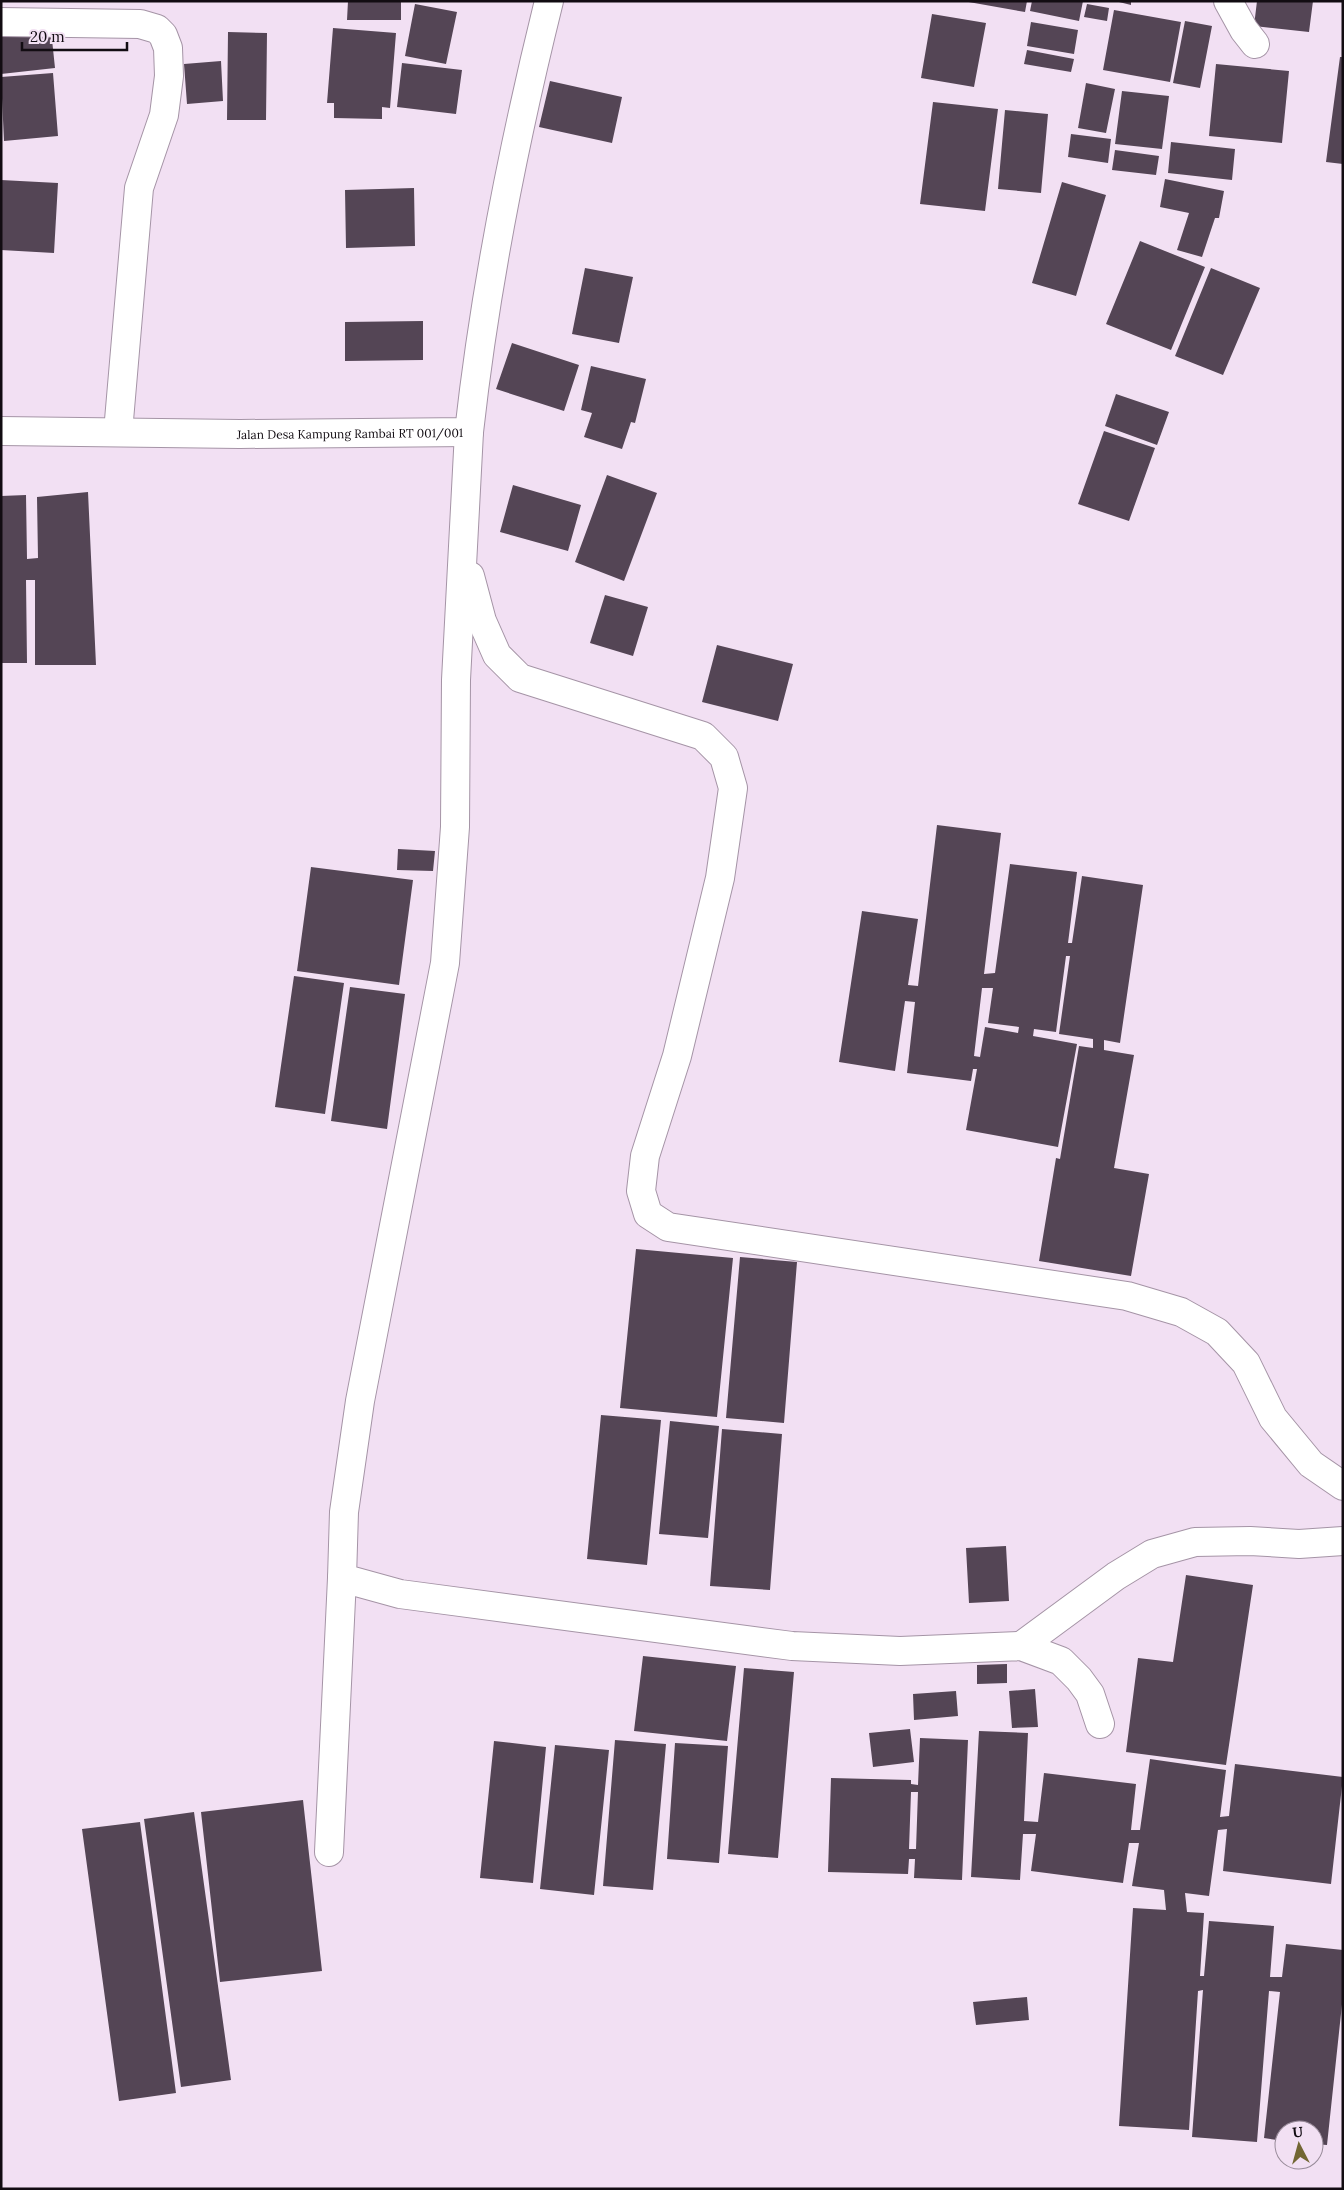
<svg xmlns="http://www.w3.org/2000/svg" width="1344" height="2190" font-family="Lora,serif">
<rect width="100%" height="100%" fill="#f2e0f3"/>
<path fill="#544555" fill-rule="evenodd" d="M348,1h53v19h-54z
M963,1h64l-2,11z
M1032,1h51l-4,20 -49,-10z
M1115,1h16v4z
M1257,1h56l-4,31 -55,-6z
M415,4l42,8 -11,52 -41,-8z
M1087,4l22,4 -2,13 -23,-4z
M1114,10l67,12 -11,60 -67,-12z
M932,14l54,9 -12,64 -53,-9z
M1185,21l27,5 -12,62 -27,-5z
M1031,22l47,8 -4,24 -47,-8z
M333,28l63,5 -6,75 -8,-1v12l-48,-1v-15h-7z
M51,30l4,38 -54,6v-39z
M228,32l39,1 -1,87h-39z
M1027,50l47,9 -3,13 -47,-8z
M1340,57h3v107l-17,-2z
M221,61l2,40 -36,3 -3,-40z
M402,63l60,7 -6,44 -59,-7z
M1216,64l73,7 -7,72 -73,-7z
M53,73l5,63 -54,5 -3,-64z
M550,81l72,16 -10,46 -73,-16z
M1086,83l29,6 -9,44 -28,-5z
M1122,91l47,5 -7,53 -47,-5z
M933,102l65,7 -13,102 -65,-7z
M1005,110l43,4 -7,79 -43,-4z
M1071,134l40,5 -3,24 -40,-6z
M1171,142l64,7 -3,31 -64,-7z
M1115,150l44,6 -3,19 -44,-5z
M1165,179l59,12 -5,27h-4l-13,39 -25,-7 12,-37 -29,-6z
M1,180l57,3 -4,70 -53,-3z
M1062,182l44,13 -30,101 -44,-13z
M414,188l1,58 -69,2 -1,-58z
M1140,241l65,26 -34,83 -65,-26z
M585,268l48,9 -14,66 -47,-9z
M1211,268l49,20 -37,87 -48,-19z
M423,321v39l-78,1v-39z
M512,343l67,22 -15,46 -68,-22z
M591,366l55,13 -11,44 -4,-1 -9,27 -38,-12 8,-24 -11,-3z
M1116,394l53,18 -12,33 -52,-19z
M1104,431l51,17 -26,73 -51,-17z
M607,475l50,18 -33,88 -49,-19z
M513,485l68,20 -13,46 -68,-19z
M88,492l8,173h-61v-85h-9l1,83h-26v-167l25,-1 1,64 11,-1 -1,-61z
M605,595l43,12 -15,49 -43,-13z
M717,645l76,19 -15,57 -76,-19z
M937,825l64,8 -17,141 11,-1 15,-109 67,8 -9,71h4l10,-67 61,9 -23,158 -16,-3v10l30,5 -20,113 35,6 -18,102 -92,-15 17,-103 4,1 19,-113 14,2v-9l-34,-5 11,-78h-4l-10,76 -22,-3 -1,7 44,8 -19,103 -92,-17 11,-61h-4l-2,12 -64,-8 8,-71 -10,-1 -10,70 -56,-9 23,-151 56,8 -10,66 10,1zM982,988h11l-5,35 31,4 -1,6 -33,-6 -5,30 -6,-1z
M398,849l37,2 -2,20 -36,-1z
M311,867l102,13 -14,105 -102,-14z
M294,976l50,7 -19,131 -50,-7z
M350,987l55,7 -18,135 -56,-8z
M636,1249l97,9 -16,159 -97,-9z
M740,1257l57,5 -13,161 -58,-5z
M601,1415l60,5 -14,145 -60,-6z
M670,1421l49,5 -11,112 -49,-4z
M722,1429l60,5 -12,156 -60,-4z
M1006,1546l3,55 -40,2 -3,-55z
M1186,1575l67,10 -27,180 -100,-13 12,-94 35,4z
M643,1656l93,10 -9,75 -93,-10z
M1007,1664v19l-30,1v-19z
M744,1668l50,4 -16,186 -50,-4z
M1035,1689l3,38 -26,1 -3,-37z
M956,1691l2,25 -44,4 -1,-26z
M910,1729l4,33 -41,5 -4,-34z
M979,1731l49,2 -4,88 14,1 6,-49 92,11 -5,46h9l10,-71 76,11 -6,47 9,-1 6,-52 108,13 -12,107 -108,-13 4,-42 -9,1 -9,66 -24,-3 2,19 17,1 -4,63h4l5,-55 65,5 -4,51h12l4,-33 57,6v45l-16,150 -13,-1v-14h-30v11l-20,-3 16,-146 -11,-1 -12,151 -65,-5 11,-147 -5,1 -9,139 -70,-4 14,-218 33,2 -2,-20 -32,-4 7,-43h-10l-6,40 -92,-12 5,-37h-13l-3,46 -49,-3z
M920,1738l48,2 -6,140 -48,-2 1,-19h-6l-1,15 -80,-2 3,-94 80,2v4l7,1zM911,1792h7l-2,57h-7z
M615,1740l51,4 -13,146 -50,-4z
M494,1741l52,6 -13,136 -53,-5z
M675,1743l53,3 -9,117 -52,-4z
M555,1745l54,5 -15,145 -54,-6z
M303,1800l19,171 -102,11 -19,-170z
M194,1812l37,268 -50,7 -37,-268z
M140,1822l36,271 -57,8 -37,-272z
M1027,1997l2,23 -53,5 -3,-23z"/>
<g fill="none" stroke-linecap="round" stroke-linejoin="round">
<g stroke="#a594a6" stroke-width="30">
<g id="street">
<path d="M1228,1l16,29 11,14"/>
<path d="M1,22l139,2 17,5 6,6 5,13 1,28 -5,39 -25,73 -21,244"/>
<path id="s1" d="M1,431l239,3 229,-2c16,-144 45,-290 80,-431"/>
<path d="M469,432l-13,248 -1,147 -10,136 -85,438 -16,111 -2,66 58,16 392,52 108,5 121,-5 40,15 18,18 11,15 10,30"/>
<path d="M470,576l12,45 15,34 23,23 183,58 21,21 9,31 -13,90 -43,178 -32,100 -4,35 7,23 20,13 459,69 54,16 36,20 29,31 27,55 38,46 32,22"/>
<path d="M1021,1646l95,-70 36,-22 43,-12 55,-1 49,3 44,-3"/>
<path d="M329,1852l13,-274"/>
</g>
</g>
<use href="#street" stroke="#fff" stroke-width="28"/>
</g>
<g text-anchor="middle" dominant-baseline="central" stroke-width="5" stroke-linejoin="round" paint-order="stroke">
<g font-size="12" fill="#120c12" stroke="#f2e0f3">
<text stroke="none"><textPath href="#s1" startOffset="349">Jalan Desa Kampung Rambai RT 001/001</textPath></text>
</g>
</g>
<rect width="1344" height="2190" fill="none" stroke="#120c12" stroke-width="5"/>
<g transform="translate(1299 2145) rotate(354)"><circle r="24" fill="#f2e0f3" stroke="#988b99"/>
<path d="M0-4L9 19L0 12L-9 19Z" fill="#726633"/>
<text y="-8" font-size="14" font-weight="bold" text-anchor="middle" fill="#120c12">U</text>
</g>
<path d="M22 42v8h105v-8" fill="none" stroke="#120c12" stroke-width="2.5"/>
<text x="30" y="42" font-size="15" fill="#120c12" stroke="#f2e0f3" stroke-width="4" paint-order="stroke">20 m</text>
</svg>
